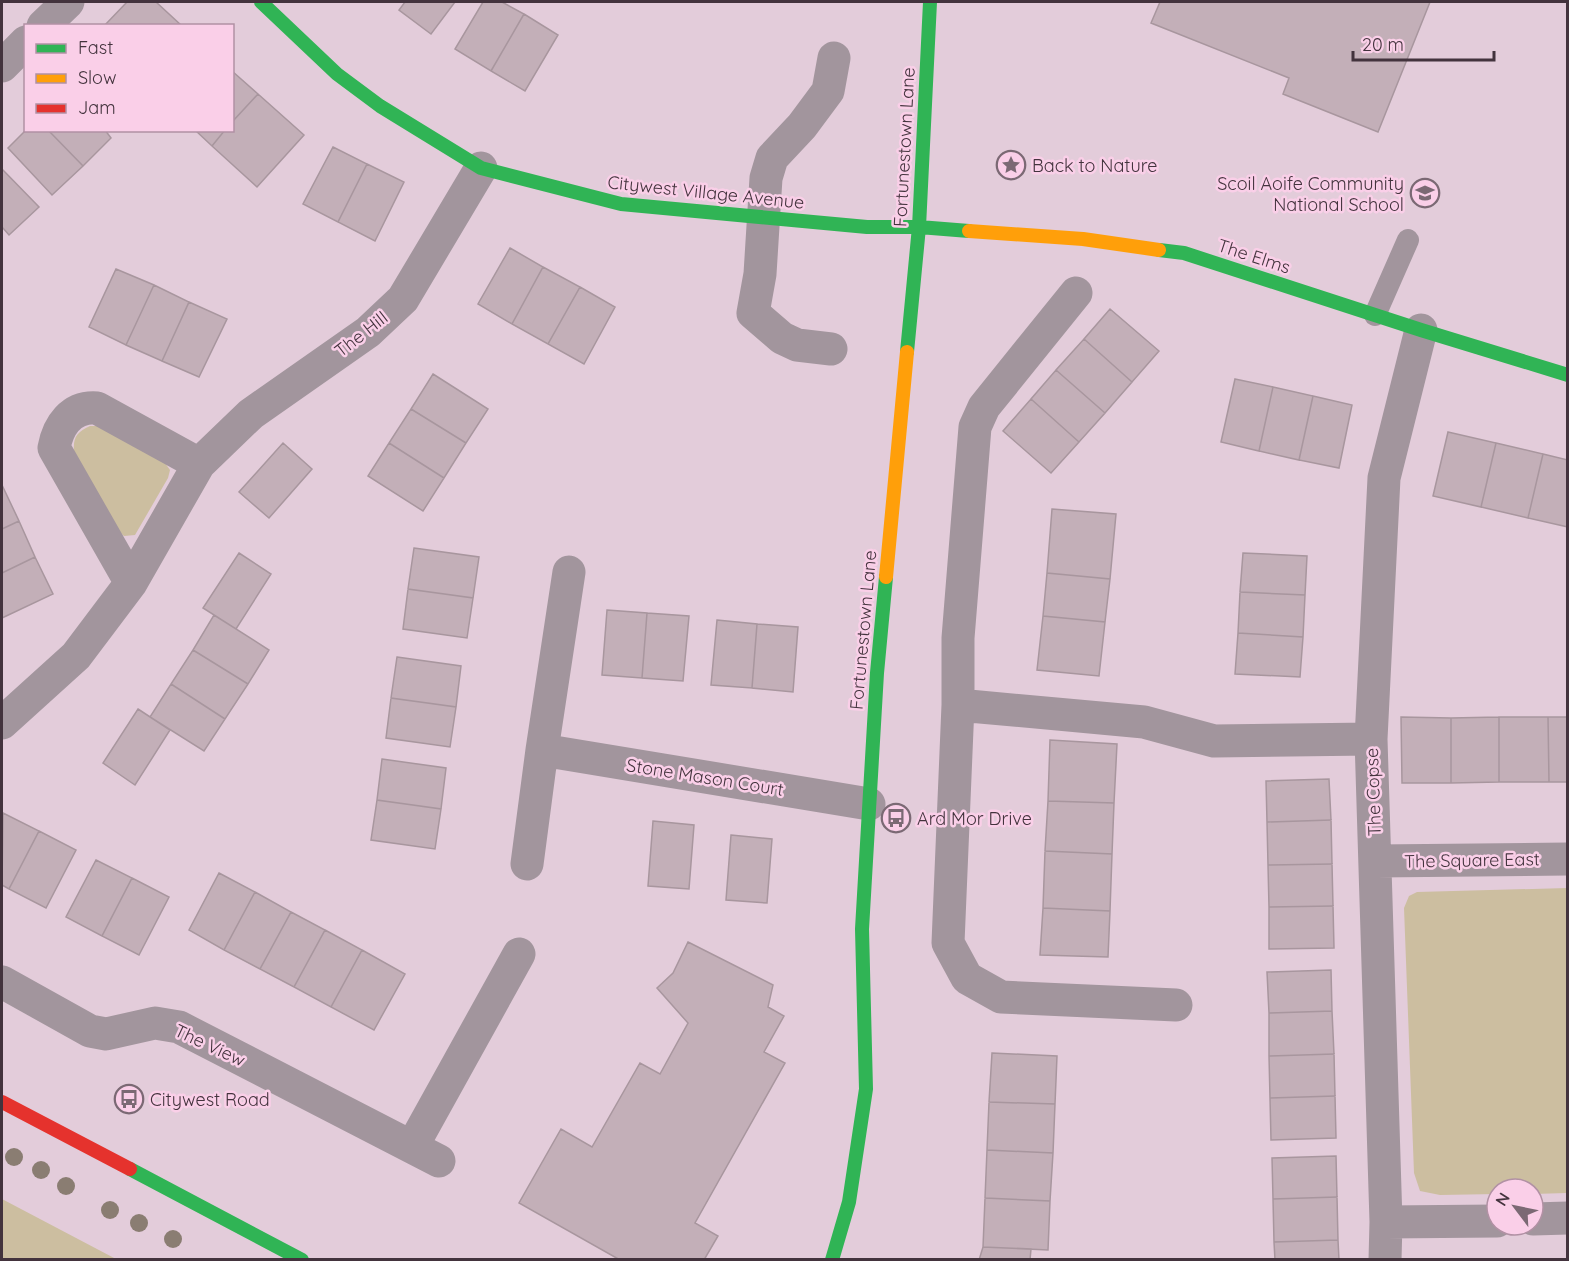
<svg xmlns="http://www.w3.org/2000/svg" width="1569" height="1261" font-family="Quicksand,sans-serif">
<rect width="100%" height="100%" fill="#e3ccda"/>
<path fill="#ccbea0" d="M90,426h11l64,37 5,7 -2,8 -33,57 -11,1 -10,-9 -40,-76c-1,-14 3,-19 16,-25z
M1567,888v305l-34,1v-5h-36v5l-57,1 -20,-4 -6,-18 -10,-265 5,-12 8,-4z
M2,1199l114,60h-114z"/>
<path fill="#c3afb8" stroke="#a8969e" stroke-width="1.5" d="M127,2h29l26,24h-78z
M405,2h50l-24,32 -32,-24z
M483,2h19l22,12 -33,57 -36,-22z
M1160,2h270l-52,130 -95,-38 6,-16 -138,-55z
M524,14l34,21 -33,56 -34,-20z
M232,71l26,23 -26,28z
M258,94l46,41 -47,52 -45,-41 13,-16h7v-8z
M26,130h22l35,36 -31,29 -44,-47z
M48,130h57l6,8 -28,28z
M195,130h30l-13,16z
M333,147l34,17 -29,58 -35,-18z
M367,164l37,18 -29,59 -37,-19z
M2,169l37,38 -30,28 -7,-8z
M510,248l33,19 -31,57 -34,-20z
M543,267l37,20 -32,57 -36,-20z
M116,269l38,16 -28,60 -37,-18z
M154,285l35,17 -27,59 -36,-16z
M580,287l35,20 -31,57 -36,-20z
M189,302l38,17 -28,58 -37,-16z
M1110,309l49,42 -27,31 -48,-43z
M1084,339l48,43 -27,31 -49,-43z
M1056,370l49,43 -26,29 -48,-43z
M433,374l55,35 -22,34 -55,-34z
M1235,379l38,8 -14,64 -38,-9z
M1273,387l40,9 -14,64 -40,-9z
M1313,396l39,9 -13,63 -40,-8z
M1031,399l48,43 -28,31 -48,-42z
M411,409l55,34 -22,35 -55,-35z
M1448,432l48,11 -15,64 -48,-11z
M283,443l29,26 -43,49 -30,-26z
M389,443l55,35 -21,33 -55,-35z
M1496,443l47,11 -15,64 -47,-11z
M1543,454l25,6v67l-40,-9z
M2,485l17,36 -17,8z
M1052,509l64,5 -6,65 -63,-6z
M19,521l16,36 -33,16v-44z
M414,548l65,9 -6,41 -65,-9z
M239,553l32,21 -35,55 -33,-21z
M1243,553l64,3 -2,39 -65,-3z
M35,557l18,37 -51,24v-45z
M1047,573l63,6 -5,43 -62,-6z
M408,589l65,9 -6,40 -64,-9z
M1240,592l65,3 -2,42 -65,-4z
M607,610l40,3 -5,65 -40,-3z
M647,613l42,3 -6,65 -41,-3z
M214,615l55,35 -21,34 -55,-34z
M1043,616l62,6 -6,54 -62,-6z
M717,620l40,4 -5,64 -41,-3z
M757,624l41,3 -5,65 -41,-4z
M1238,633l65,4 -3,40 -65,-3z
M193,650l55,34 -23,35 -54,-35z
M397,657l64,9 -5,41 -65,-9z
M171,684l54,35 -21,32 -54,-34z
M391,698l65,9 -6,40 -64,-9z
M138,709l32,21 -35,55 -32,-22z
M1401,717l50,1v65h-49z
M1499,717v65l-48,1v-65z
M1499,717h49l1,65h-50z
M1548,717h20v65h-19z
M1050,740l67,4 -3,59 -66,-2z
M382,759l64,9 -5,41 -64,-9z
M1329,779l2,41 -64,2 -1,-41z
M377,800l64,9 -6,40 -64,-9z
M1048,801l66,2 -2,51 -67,-3z
M3,813l36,18 -30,58 -7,-4z
M1331,820l1,44 -64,1 -1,-43z
M653,821l41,4 -5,64 -41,-3z
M39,831l37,19 -30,58 -37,-19z
M731,835l41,4 -5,64 -41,-3z
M1045,851l67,3 -2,57 -67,-3z
M96,860l36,18 -30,58 -36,-19z
M1332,864l1,42 -64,1 -1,-42z
M219,873l36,19 -31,58 -35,-20z
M132,878l37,19 -30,58 -37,-19z
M255,892l36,20 -31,57 -36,-19z
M1333,906l1,42 -65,1v-42z
M1043,908l67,3 -2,46 -68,-2z
M291,912l34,18 -31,57 -34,-18z
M325,930l37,20 -31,57 -37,-20z
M688,942l85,43 -5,22 16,9 -20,36 21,11 -90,160 23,13 -14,24h-84l-101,-57 42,-74 31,18 48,-84 20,11 28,-51 -31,-35 16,-15z
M362,950l43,24 -31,56 -43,-23z
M1331,970l1,41 -63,2 -2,-41z
M1332,1011l2,43 -65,2v-43z
M992,1053l65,3 -2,48 -66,-2z
M1334,1054l1,42 -65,2 -1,-42z
M1335,1096l1,42 -65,2 -1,-42z
M989,1102l66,2 -2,49 -66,-3z
M987,1150l66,3 -3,48 -65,-3z
M1336,1156l1,41 -64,2 -1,-41z
M1337,1197l1,43 -64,2 -1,-43z
M985,1198l65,3 -2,49 -65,-3z
M1338,1240l1,20h-64l-1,-18z
M983,1247l48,2 -1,11h-51z"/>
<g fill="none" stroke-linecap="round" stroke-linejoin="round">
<path stroke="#a2959d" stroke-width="22" d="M1375,315l33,-75"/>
<path stroke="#a2959d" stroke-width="33" d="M43,26l25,-24
M2,66l24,-24
M1076,293l-92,114 -9,20 -17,211v67l-10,238 19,35 34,19 175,8
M831,349l-34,-4 -15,-7 -29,-25 7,-39 6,-96 6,-20 30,-32 26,-35 6,-33
M131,583l-77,-135c4,-22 17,-42 43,-40l102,56
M958,705l186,17 70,19 157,-2
M2,723l74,-67 55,-73 68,-119 52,-50 117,-82 35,-33 78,-131
M542,750l327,54
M1376,861l192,-2
M527,864l15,-114 27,-178
M2,982l88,49 16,3 49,-11 24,4 260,134
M412,1147l107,-193
M1533,1219l35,-1
M1386,1222l111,-1
M1385,1260l1,-38 -15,-483 13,-261 37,-148"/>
<path stroke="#30b455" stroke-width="14" d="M261,2l76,72 43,32 101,62 140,36 246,23h52l50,4
M1159,250l25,3 237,77 147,45
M907,352l12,-125 11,-225
M130,1169l172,91
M832,1260l17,-58 17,-113 -4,-160 15,-256 9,-96"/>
<path stroke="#ff9f0a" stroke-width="14" d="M969,231l114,8 76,11
M886,577l21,-225"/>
<path stroke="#e5322d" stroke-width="14" d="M2,1102l128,67"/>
</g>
<g fill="#8a7d72">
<circle cx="14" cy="1157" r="9"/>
<circle cx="41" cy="1170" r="9"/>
<circle cx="66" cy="1186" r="9"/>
<circle cx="110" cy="1210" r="9"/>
<circle cx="139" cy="1223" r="9"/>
<circle cx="173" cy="1239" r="9"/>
</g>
<defs>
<g id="sight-ring" transform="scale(1.5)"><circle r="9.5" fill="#facfe8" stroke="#7b6974" stroke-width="1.5"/><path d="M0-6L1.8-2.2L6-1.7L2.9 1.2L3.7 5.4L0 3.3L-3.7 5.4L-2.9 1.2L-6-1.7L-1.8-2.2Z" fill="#7b6974"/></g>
<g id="school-ring" transform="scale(1.5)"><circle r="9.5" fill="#facfe8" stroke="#7b6974" stroke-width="1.5"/><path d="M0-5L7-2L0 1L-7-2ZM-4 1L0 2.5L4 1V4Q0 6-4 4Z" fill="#7b6974"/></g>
<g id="bus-ring" transform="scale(1.5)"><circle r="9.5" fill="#facfe8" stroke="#7b6974" stroke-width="1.5"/><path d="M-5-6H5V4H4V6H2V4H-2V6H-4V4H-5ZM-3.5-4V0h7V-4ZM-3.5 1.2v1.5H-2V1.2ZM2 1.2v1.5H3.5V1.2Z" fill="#7b6974"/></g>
</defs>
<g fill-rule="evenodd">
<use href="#sight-ring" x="1011" y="165"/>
<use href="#school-ring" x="1425" y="193"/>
<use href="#bus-ring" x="896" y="818"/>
<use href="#bus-ring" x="129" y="1099"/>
</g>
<g text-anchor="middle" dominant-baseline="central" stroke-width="5" stroke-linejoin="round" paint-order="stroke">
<g font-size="18" fill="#43333d" stroke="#facfe8">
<text transform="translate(904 147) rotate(-87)">Fortunestown Lane</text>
<text transform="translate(706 192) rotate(6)">Citywest Village Avenue</text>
<text transform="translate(1254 256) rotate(18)">The Elms</text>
<text transform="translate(361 334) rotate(-38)">The Hill</text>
<text transform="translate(863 630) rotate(-85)">Fortunestown Lane</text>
<text transform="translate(705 777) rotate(9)">Stone Mason Court</text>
<text transform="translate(1373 792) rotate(-92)">The Copse</text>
<text transform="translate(1472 860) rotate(-1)">The Square East</text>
<text transform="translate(210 1045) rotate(25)">The View</text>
</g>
<g font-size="18" fill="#43333d" stroke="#facfe8" text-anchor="start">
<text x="1032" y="165">Back to Nature</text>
<text x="1404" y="183" text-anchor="end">Scoil Aoife Community<tspan x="1404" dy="21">National School</tspan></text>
<text x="917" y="818">Ard Mor Drive</text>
<text x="150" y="1099">Citywest Road</text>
</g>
</g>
<rect width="1569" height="1261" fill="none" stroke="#43333d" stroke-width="6"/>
<rect x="24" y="24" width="210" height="108" fill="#facfe8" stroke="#b191a4" stroke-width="1.5"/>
<rect x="36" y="44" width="30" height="9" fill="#30b455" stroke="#b191a4" stroke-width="1.5"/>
<text x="78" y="54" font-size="18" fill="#43333d">Fast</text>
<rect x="36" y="74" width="30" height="9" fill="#ff9f0a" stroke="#b191a4" stroke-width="1.5"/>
<text x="78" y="84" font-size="18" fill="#43333d">Slow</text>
<rect x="36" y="104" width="30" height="9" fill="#e5322d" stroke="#b191a4" stroke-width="1.5"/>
<text x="78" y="114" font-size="18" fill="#43333d">Jam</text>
<g transform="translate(1515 1207) rotate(302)"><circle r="28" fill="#facfe8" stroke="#b191a4" stroke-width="1.5"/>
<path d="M0-4.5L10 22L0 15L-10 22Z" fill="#7b6974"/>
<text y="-9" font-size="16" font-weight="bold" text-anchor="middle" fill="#43333d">N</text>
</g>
<path d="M1353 51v9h141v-9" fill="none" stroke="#43333d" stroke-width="3"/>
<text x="1362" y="51" font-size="18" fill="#43333d" stroke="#facfe8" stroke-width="4.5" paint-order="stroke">20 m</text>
</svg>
